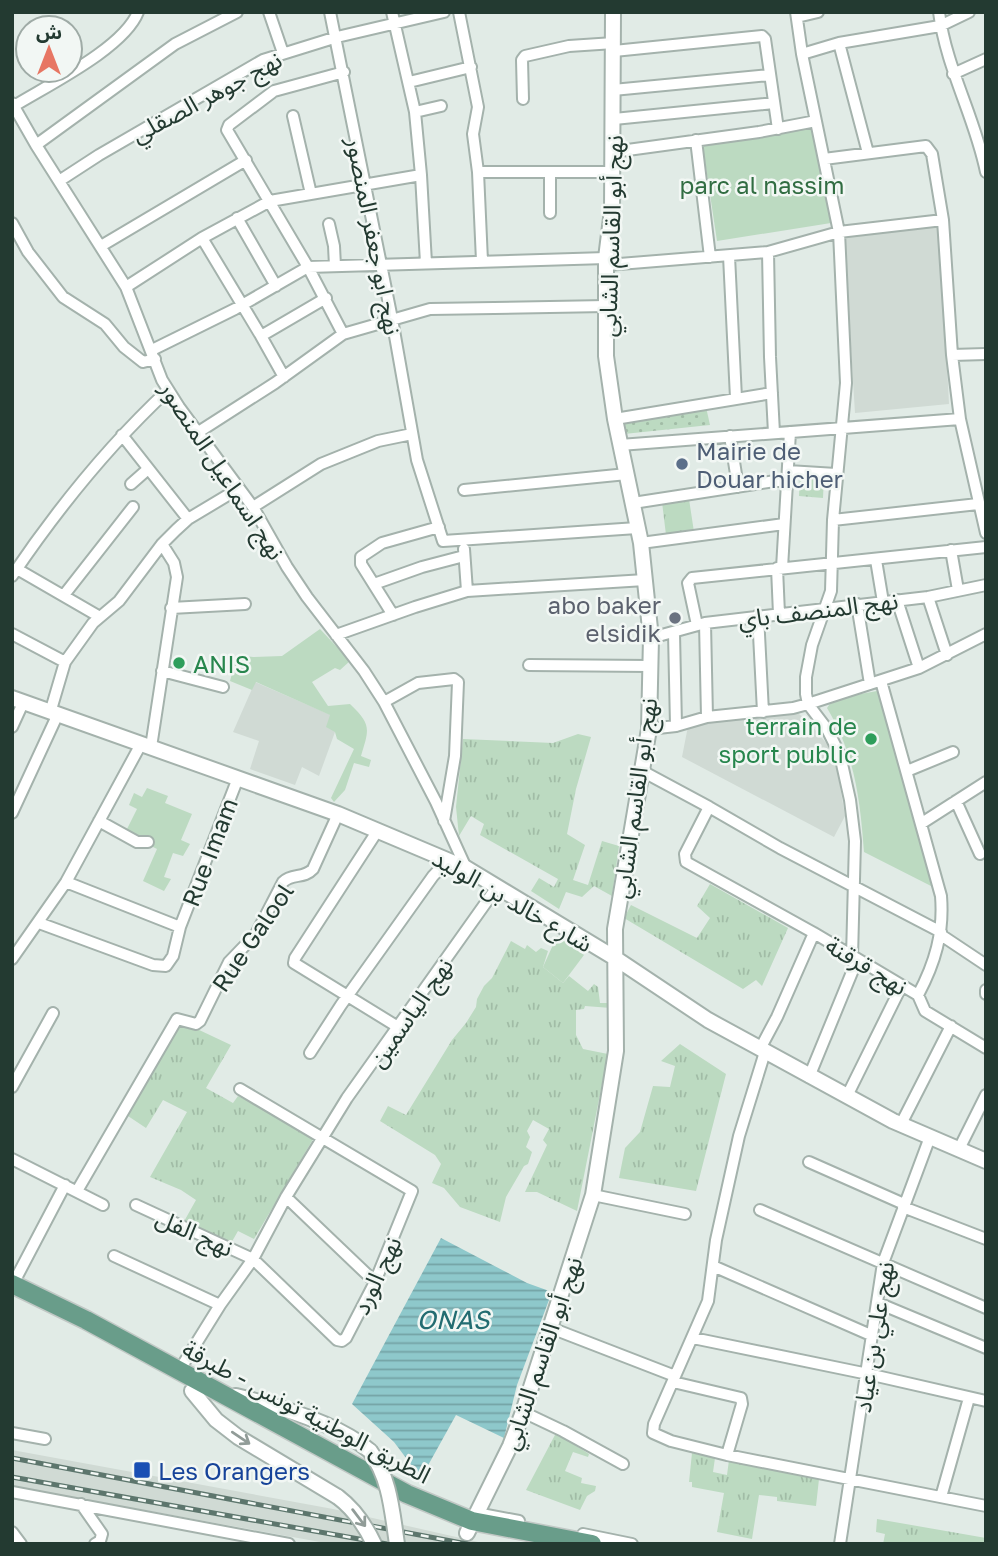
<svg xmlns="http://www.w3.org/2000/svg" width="998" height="1556" font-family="'Golos Text','Noto Sans Arabic',sans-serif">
<defs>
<pattern id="grass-tufts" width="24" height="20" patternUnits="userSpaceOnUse" patternTransform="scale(1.75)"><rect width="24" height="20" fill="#bcdac1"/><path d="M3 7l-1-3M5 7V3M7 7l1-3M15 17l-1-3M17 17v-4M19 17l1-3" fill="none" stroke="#a1bca6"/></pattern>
<pattern id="garden-dots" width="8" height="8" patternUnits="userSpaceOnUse" patternTransform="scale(1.75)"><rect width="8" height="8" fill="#bcdac1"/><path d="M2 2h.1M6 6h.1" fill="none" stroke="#a1bca6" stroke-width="1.8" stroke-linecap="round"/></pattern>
<pattern id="water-rules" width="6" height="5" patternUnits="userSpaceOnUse" patternTransform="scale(1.75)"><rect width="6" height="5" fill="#8ec8cb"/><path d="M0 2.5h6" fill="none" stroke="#74a3a5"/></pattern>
</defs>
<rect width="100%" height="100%" fill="#e1ebe6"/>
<path fill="#d0dad4" d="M940,227l9,177 -94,9 -11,-179z
M255,682l76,33 4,17 -16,44 -17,-9 -7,18 -45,-16 9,-28 -26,-9z
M788,706l19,14 20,24 11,30 7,42 -11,21 -152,-80 7,-36z
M12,1450l321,59 154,35h-156l-319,-58z"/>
<path fill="url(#grass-tufts)" d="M800,474l24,2 -1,22 -24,-2z
M689,499l5,33 -28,3 -4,-33z
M578,734l13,3 -15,52 -9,45 18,11 -12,35 15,5 14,-44 17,5 -7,50 -18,-10 -12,11 -16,-5 -7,17 -28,-18 8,-13 15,9 4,-8 -78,-44 4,-11 -13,-8 -12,20 -3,-29 7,-68 90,4z
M710,884l78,44 -26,58 -6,-6 -13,9 -119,-71 7,-13 66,33 13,-20 -13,-12z
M511,941l14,8 2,-4 9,7 5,-4 7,3 -5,16 20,16 6,-7 19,15 6,-7 4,3 2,16h9l2,5 -26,-2 -1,3 -8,1v25l7,14 25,5 -31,157 -40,-19h-12l22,-47 -4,-5 6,-11 -16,-9 -6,11 3,6 -4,10 6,5 -4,12 -4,2 -18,31 -6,25 -40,-15 -16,-19 -12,-5 9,-19 -6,-9 -55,-34 8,-15 18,9 46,-75 14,-17 10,-16 1,-8 7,-13 8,-8z
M178,1020l53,25 -25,43 27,15 5,-7 77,40 -61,103 -16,-8 -12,21 -44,-27 14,-25 -15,-10 -31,-13 37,-65 -24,-12 -17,28 -18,-12z
M680,1044l46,30 -30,117 -77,-13 6,-30 15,-16 13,-46 17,1 5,-21 -14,-5z
M556,1433l33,21 -1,3 -15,-5 -8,19 17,7 -1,5 15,3 -1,5 -8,5 -7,14 -54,-20z
M692,1453l23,5 -2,14 14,3 2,-15 90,19 -3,27 -39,-5v-4l-18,-2 -7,44 -35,-7 7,-39 -32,-6v-5h-3z
M877,1519l109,19v6h-103l2,-10 -9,-2z"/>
<path fill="#bcdac1" d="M815,126l16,97 -114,18 -15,-100z
M320,629l30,32 -10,9 -5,-2 -23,14 16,24 22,-2c22,21 19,25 11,52l10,4 -2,7 -15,-4 -9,27 -11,12 -3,-4 23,-49 -17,-10 -2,-7 -9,-5 4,-12 -74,-33 -4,8 -22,-9 7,-26 16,2 29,-1z
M877,691l3,4 53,192 -69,-35c-4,-53 -9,-97 -37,-144l6,-9z
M147,788l21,8 -3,7 27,11 -11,26 9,4 -7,12 -10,-3 -9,24 7,2 -7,12 -21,-10 14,-32 -32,-16 12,-24 -8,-4 5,-12 8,4z
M557,936l27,19 -21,28 -20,-16z"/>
<path fill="url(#garden-dots)" d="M706,407l4,18 -86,9 -3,-11z"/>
<path fill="url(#water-rules)" d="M441,1238l86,45 25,9 -35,93 -13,53 -48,-23 -35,63 -27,-36 -42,-38z"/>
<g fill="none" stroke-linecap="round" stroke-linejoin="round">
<g stroke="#a4b2ac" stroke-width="14">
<path id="minor" d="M269,12l14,41
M330,12l62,307 25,141 26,81 194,-13
M392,12l23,100 6,63 5,88
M459,12l19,95 -5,27 5,38 4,89
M796,12l6,42 37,178 7,151 -13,137 -2,71 -19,54 -6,32v17l2,10 19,25 13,26 10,45 5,41 -3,116
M939,12c7,56 36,105 47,160
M797,17l21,-5
M839,43l29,110
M614,51l148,-15 3,3 13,90
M802,54l37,-11 101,-17 29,-14
M953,74l33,-15
M409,82l62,-15
M613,90l156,-15
M523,99l-1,-39 3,-4 44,-10 45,-3
M12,103l24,42 90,142 36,93 17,27 74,100 34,60 20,30 57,74 20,31 52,100 30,66
M14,106c34,-21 110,-58 124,-94
M415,112l26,-6
M293,116l18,78
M614,119l160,-16
M696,140l14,117
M36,145l139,-101 62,-32
M613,152l146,-20 57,-11
M824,159l102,-13 6,8 11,66
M478,172h135
M550,173v40
M59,181l40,-26 164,-95 74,-23 107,-25
M237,218l39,68
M12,223l16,29 35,45 42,27 19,23 19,15 12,-3
M329,224l5,22 1,20
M202,238l59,98
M101,246l145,-86
M768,252l2,105 4,76
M729,256l7,142
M607,265l161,-13 71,-20 104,-12 9,135 8,64 26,114
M126,287l76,-49 68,-37 151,-26
M343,334l-35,-67 -81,-137 2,-5 45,-34 70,-19
M152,350l83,-41 73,-42 298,-9
M952,355l34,-1
M284,377l-23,-41 65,-38
M615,419l157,-26
M197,433l78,-50 68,-49 87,-25 176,-3
M122,435l66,84
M730,436l8,51
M620,445l340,-26
M788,471l48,3
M131,484l17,-15
M464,490l163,-16
M633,503l155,-24
M253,507l68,-43 57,-23 34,-7
M833,520l145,-16
M641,543l143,-19
M464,549l3,42
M951,550l7,40
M876,560l7,42
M777,568l2,46
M782,568l8,-136
M17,569l83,48
M12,576c46,-68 96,-130 156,-186
M374,584l48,-17 42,-11
M64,595l69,-88
M928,597l19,58
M897,600l22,68
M857,604l13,80
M171,608l74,-4
M393,615l-32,-51v-7l21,-14 57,-16
M758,615l5,97
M705,623l2,94
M697,625l-9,-42 4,-5 294,-31
M674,633l2,93
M12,634l53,28
M336,635l79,-28 52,-16 178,-11
M651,638l54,-15 223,-26 58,-12
M529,665l122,1
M162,671l61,16
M384,702l34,-19 36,-4 4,3 -3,74 -11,65
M50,713l15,-51 28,-39 26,-22 43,-57 14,-14 12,-11 50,-30
M12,727l11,-24
M649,729l27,-3 31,-9 86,-9 15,-4 111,-36 67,-34
M151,747l26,-170 -3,-14 -12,-19
M642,771l67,36 -24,47 1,8 128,71 104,62c17,-32 26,-62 23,-99l-60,-215
M907,771l46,-19
M956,801l24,53
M709,807l71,41 161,84
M12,813l45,-97
M99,821l38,21h11
M922,823l64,-41
M378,830l-83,128 -1,5 104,64
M66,882l114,45
M39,923l114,42 13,1 7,-10 7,-29 58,-149
M941,935l45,30
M12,959l54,-77 75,-138
M986,990v4
M918,995l7,16 61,37
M760,1049l17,-32 37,-84
M765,1052l-26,84 -23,104 -8,61 -54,123 -1,9 18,8 56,14 259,51
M310,1053l31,-48 92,-129 15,-16
M809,1077l48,-117
M12,1087l41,-74
M847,1096l54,-109
M901,1124l50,-98
M959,1149l27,-54
M12,1159l91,46
M809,1162l95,42
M77,1191l100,-172 19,5 4,-3 29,-59 27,-28 27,-52c9,-9 21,-3 30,-13l25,-55
M593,1195l92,19
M286,1197l89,85
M136,1205l117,54 84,81 5,1 4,-3 29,-56 37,-91 -172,-102
M903,1207l83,32
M760,1210l226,98
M114,1256l106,49
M713,1266l160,70
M13,1284l52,-99
M878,1303l108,45
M551,1328l124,48
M693,1338l175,36 118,27
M179,1371l41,-66 33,-46 33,-62 61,-99 150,-211
M673,1382l68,16 1,6 -15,51
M523,1412l40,19 60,33
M12,1433l33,6
M12,1492l277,52
M941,1497l28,-99
M81,1504l21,30 -2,7 -5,3
M476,1513l43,8
M12,1532l9,12
M583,1534l49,10
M840,1544l43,-281 47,-126"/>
</g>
<g stroke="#a4b2ac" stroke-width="18">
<path id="tertiary" d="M12,698l326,116 128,54 149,90 93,62 185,101 93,40
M192,1391l24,29 22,17 100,60
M236,1396c42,10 101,27 134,55
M467,1533l43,-87 13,-34 70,-217 23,-144 -1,-122 34,-200 2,-91 -3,-28 -7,-67 -26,-124 -9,-63v-98l6,-48 1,-198"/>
</g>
<g stroke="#c1c8c5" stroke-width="21">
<path id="primary" d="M12,1284l74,36 321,174 65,27 120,23"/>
</g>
<use href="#minor" stroke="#fff" stroke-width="10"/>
<use href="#tertiary" stroke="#fff" stroke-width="14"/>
<use href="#primary" stroke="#699d8a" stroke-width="18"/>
<g stroke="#5d766d" stroke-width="5">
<path id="rail" d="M12,1458l455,86
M12,1477l375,67"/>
</g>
<use href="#rail" stroke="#f2f7f4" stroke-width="2.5" stroke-dasharray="8" stroke-linecap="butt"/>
<g stroke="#a4b2ac" stroke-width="18" stroke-linecap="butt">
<path id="tertiary-bridge" d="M370,1451c20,27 22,60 27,93
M338,1497c16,12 27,28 36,47"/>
</g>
<use href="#tertiary-bridge" stroke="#fff" stroke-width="14"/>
</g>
<defs><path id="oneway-shaft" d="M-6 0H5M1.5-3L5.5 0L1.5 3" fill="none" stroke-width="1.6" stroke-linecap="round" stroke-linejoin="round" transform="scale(1.75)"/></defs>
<g stroke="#919c98">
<use href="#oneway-shaft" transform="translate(241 1438) rotate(34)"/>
<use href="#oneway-shaft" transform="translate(359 1518) rotate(53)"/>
</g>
<circle fill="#5c6f8a" stroke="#f2f7f4" stroke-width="2.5" cx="682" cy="464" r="7"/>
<circle fill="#6b7280" stroke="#f2f7f4" stroke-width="2.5" cx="675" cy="618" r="7"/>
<g fill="#2e9e5b" stroke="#f2f7f4" stroke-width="2.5">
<circle cx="179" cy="663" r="7"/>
<circle cx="871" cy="739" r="7"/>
</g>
<rect fill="#1a4fb4" stroke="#f2f7f4" stroke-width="2.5" x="133" y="1461" width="18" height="18" rx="3.5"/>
<g text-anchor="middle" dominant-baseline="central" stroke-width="5" stroke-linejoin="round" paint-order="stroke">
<g font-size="24" fill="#233a31" stroke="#f2f7f4">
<text transform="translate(206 96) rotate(-28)">نهج جوهر الصقلي</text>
<text transform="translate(375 236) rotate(79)">نهج ابو جعفر المنصور</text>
<text transform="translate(610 236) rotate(-88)">نهج أبو القاسم الشابي</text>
<text transform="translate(223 470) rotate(57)">نهج اسماعيل المنصور</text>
<text transform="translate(818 609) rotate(-7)">نهج المنصف باي</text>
<text transform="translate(634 798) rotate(-82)">نهج أبو القاسم الشابي</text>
<text transform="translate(209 852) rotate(-69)">Rue Imam</text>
<text transform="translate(513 900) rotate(30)">شارع خالد بن الوليد</text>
<text transform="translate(252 937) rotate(-56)">Rue Galool</text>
<text transform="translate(867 965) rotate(31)">نهج قرقنة</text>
<text transform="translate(410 1012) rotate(-55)">نهج الياسمين</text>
<text transform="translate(195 1232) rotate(24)">نهج الفل</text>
<text transform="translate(376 1275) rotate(-65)">نهج الورد</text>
<text transform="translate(873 1337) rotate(-81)">نهج علي بن عياد</text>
<text transform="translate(541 1353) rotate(-71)">نهج أبو القاسم الشابي</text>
<text transform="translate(307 1411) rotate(28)">الطريق الوطنية تونس - طبرقة</text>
</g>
<g font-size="24" fill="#316d42" stroke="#f2f7f4">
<text x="762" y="184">parc al nassim</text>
</g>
<g font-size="24" fill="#4e5e75" stroke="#f2f7f4" text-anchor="start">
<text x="696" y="450">Mairie de<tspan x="696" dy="28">Douar hicher</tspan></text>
</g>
<g font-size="24" fill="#5b616d" stroke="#f2f7f4" text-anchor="end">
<text x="661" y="604">abo baker<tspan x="661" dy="28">elsidik</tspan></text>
</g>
<g font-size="24" fill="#27864d" stroke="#f2f7f4" text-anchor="start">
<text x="193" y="663">ANIS</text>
<text x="857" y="725" text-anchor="end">terrain de<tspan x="857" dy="28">sport public</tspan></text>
</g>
<g font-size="24" fill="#164399" stroke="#f2f7f4" text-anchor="start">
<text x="158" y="1470">Les Orangers</text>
</g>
<g font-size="26" font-style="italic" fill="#226c71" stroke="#f2f7f4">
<text x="453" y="1319">ONAS</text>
</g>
</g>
<rect width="998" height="1556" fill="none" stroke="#233a31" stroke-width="28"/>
<g transform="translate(49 49)"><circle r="33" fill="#f2f7f4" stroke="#9faba6" stroke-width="2"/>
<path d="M0-5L12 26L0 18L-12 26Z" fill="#e77663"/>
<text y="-10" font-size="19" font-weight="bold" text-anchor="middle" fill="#233a31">ش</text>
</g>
</svg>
